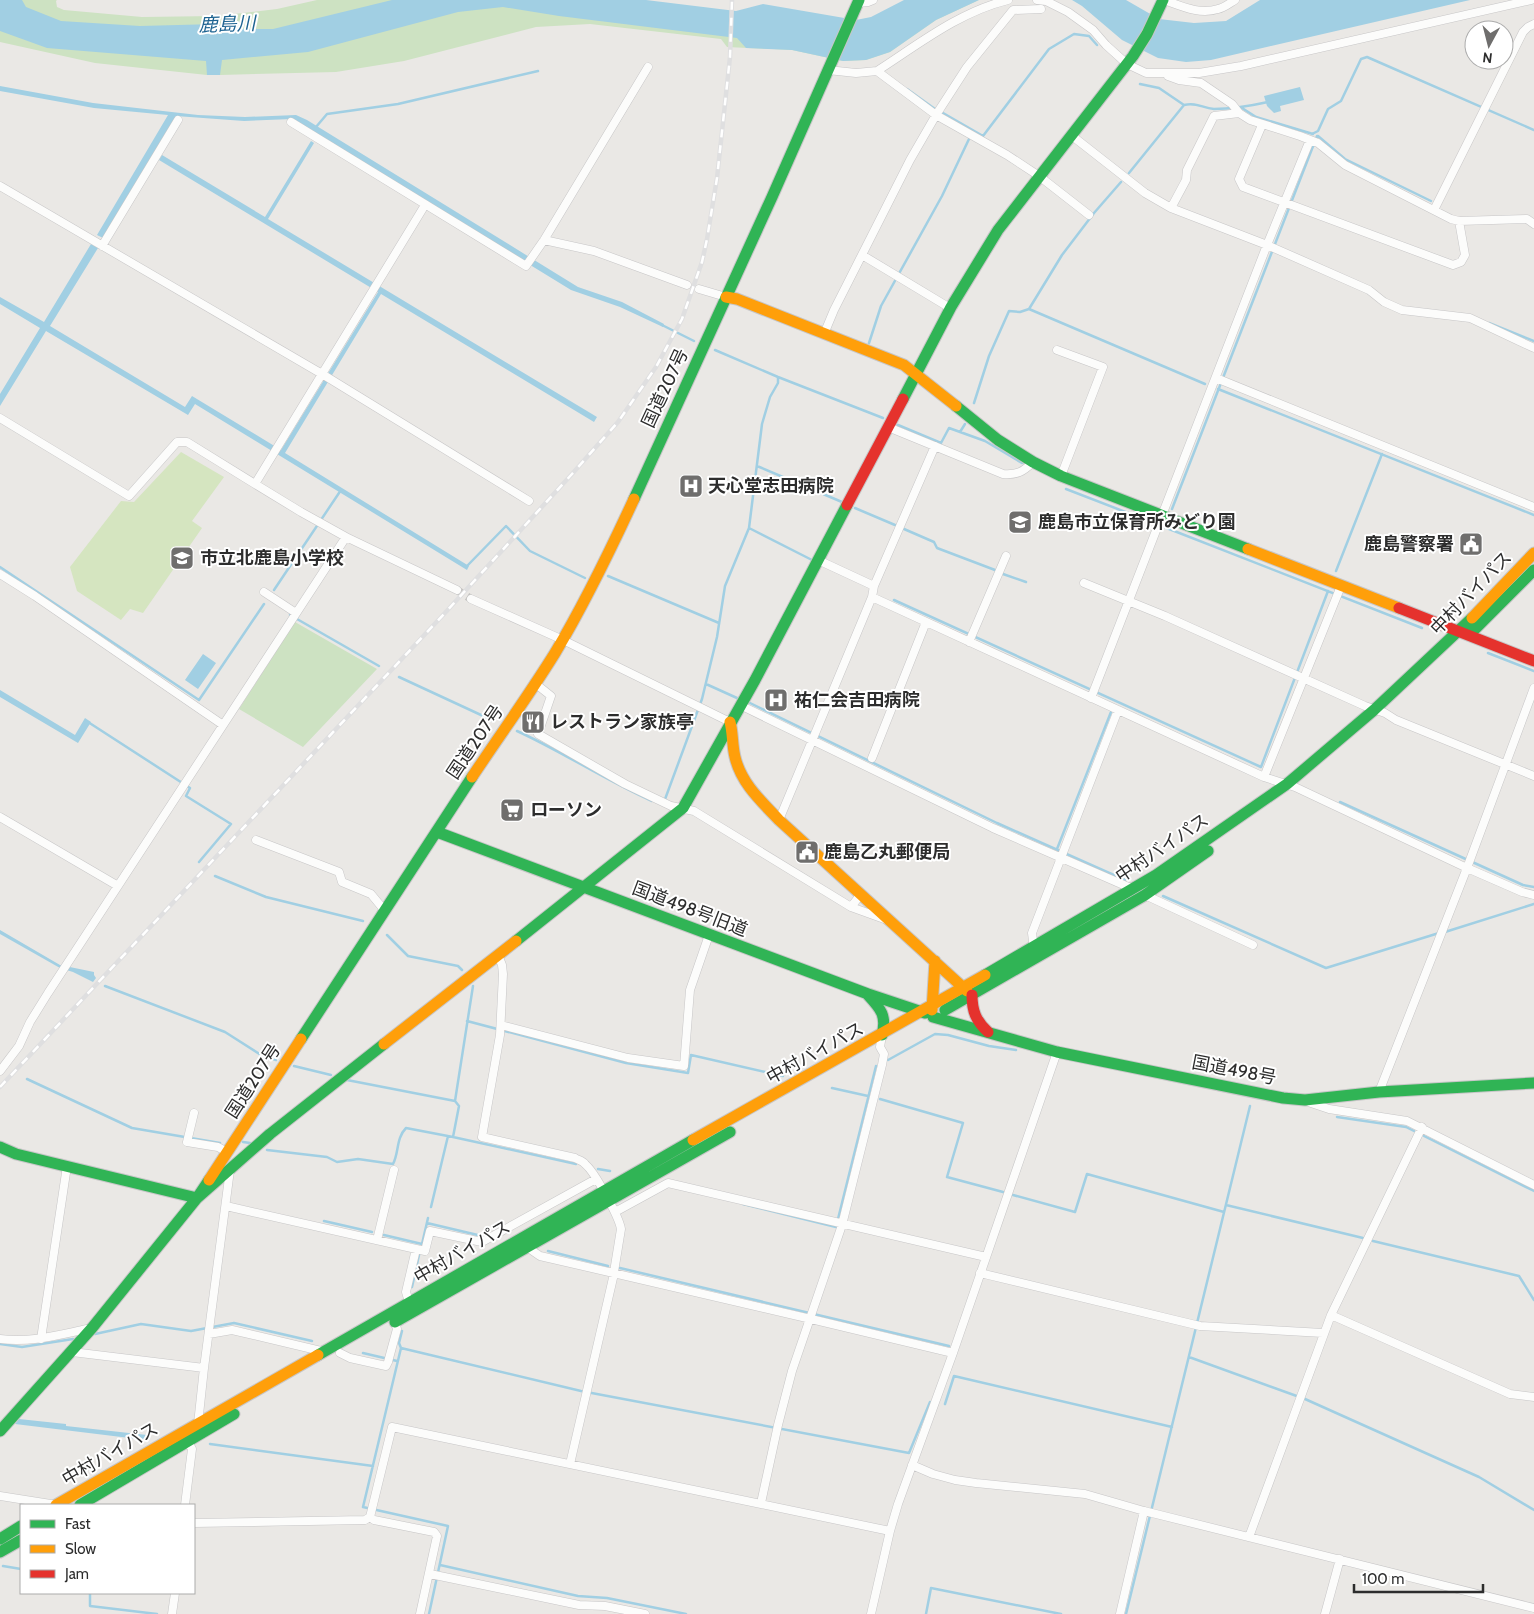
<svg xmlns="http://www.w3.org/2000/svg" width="1534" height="1614" font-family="Cabin,'Noto Sans JP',sans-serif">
<rect width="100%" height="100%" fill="#eae8e5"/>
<path fill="#cde2c2" d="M0,0h57l-1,1 1,6 7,3 78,7 74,-1 61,-7 40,-9h102l-139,37 -232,-8z
M979,0l-43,20 -46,32 -24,8 -23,1 -51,-11 -65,-3 -6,-8 -131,-15 -54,3 -132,34 -68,11 -116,3h-13l-112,-12 -95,-21v-15l201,23 304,-49 267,35z
M295,622l82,47 -74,78 -64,-38z"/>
<path fill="#d5e5c0" d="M181,452l43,25 -32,44 10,7 -59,85 -13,-4 -9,11 -44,-29 -7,-24 51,-66 13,1z"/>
<path fill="#a1cfe3" d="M0,0h22l4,7 35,14 79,5 76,-2 13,5h44l119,-29h254l90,11 27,-7 93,16 15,-3 33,-17h75l-43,20 -46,32 -24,8 -23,1 -51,-11 -46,-2 -9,-10 -178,-22 -56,-9 -45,5 -150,40 -86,8 -2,15h-13l-1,-14 -159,-13 -47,-17z
M1072,0h54l33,19 35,4 32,-2 34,-21h210l-259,60 -25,2 -28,-4 -36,-18 -40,-34z
M0,86l93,17 105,12 47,2 51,-2 11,5 271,167 44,15 42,22 -1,3 -43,-20 -49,-17 -279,-171 -48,2 -68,-5 -73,122 -6,-3 71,-120 -74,-7 -94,-17z
M1300,87l4,13 -24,6 1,5 -7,2 -7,-7 -3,-10z
M311,141l3,2 -46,76 329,198 -3,5 -213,-128 -96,159 184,113 -2,4 -272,-166 -7,11 -142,-84 -46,75v-12l40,-66 -40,-24v-7l44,25 47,-78 7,4 -48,78 135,81 7,-11 89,54 97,-158 -219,-132 3,-5 103,62z
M203,654l13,9 -18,26 -13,-9z
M0,690l75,45 10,-17 6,4 -13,21 -78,-46z
M0,930l60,35 34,7v3l2,3 -3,4 -20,-10 -13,-4 -60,-34z
M19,1419l47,5v2l81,9 -1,5 -131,-16z"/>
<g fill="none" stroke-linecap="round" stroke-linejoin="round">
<path stroke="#a1cfe3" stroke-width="2.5" d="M1140,84l19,4 25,17
M907,89l28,20
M1242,108l14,9 57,17
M943,113l40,23 66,-87 25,-15 15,2 8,9
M316,127l11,-13 71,-10 140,-33
M1312,134l6,-3 10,-22 13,-8 20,-42 6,-2 167,73
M1318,136l27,23 86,42
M1129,173l55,-68c13,-3 18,3 30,4 19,0 36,-3 54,-7
M1029,309l176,75
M1489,323l45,18
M662,325l32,16
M869,343l12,-37 61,-110 27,-57
M715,350l63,27 105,41
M1218,389l316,126
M974,403l15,-47 20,-45 11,1 9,-3 33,-54 32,-42 27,-31
M898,425l43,18 8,-15 36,13 37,22
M960,432l5,-8
M757,466l85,36
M1066,489l88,34
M855,508l40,17
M1172,509l145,-373
M1164,527l258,101
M749,528l63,32
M904,529l30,13 3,6 58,22
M467,566l39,-40 24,25 55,27
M0,567l199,133 65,-96
M1336,571l46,-117
M1003,574l23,8
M608,576l111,47
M274,590l67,-100
M894,600l367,167 67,-176
M290,615l89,51
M1488,653l46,18
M399,677l95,44
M706,684l31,14
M750,703l247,120 128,57
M88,722l102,66 -4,8 45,28 -32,38
M517,731c46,21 88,49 135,70
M664,802l38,-103 15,-62 8,-51 24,-58 13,-104 8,-27 8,-14v-6
M1340,802l183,83 11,2
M1057,849l54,-137
M215,876l51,21 97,24
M1163,896l163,72 113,-35
M1445,932l89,-28
M387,935l21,21 50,10 4,4
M105,986l120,46 36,23 15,5
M467,1021l159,42 62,10 3,-18 92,21
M888,1060l47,-26 13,1 41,11 27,4
M294,1066l37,9
M27,1079l105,49 88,15
M347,1080l108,21 4,5 -6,31
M832,1088l36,8
M880,1099l83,24 -16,54 56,15
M455,1101l18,-115
M1337,1117l69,10 8,4
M1424,1136l110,55
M243,1142l7,1
M267,1150l60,7 10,5 21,-3 35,5c6,-11 3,-26 13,-36l47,9 123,27
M598,1169l12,2
M1013,1195l62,17 12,-38 137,38
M743,1204l93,23 40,-161
M1226,1205l137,33
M431,1207l17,-71
M324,1221l48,11
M427,1223l55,13
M384,1235l38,9 6,-26
M1373,1241l146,35 15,24
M548,1251l60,15
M620,1268l329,78
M412,1287l7,-32
M95,1334l46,-10 50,7 43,-8 78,18
M0,1344l22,3 51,-8
M401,1348l-2,-5 3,-12
M363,1353l34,8
M1189,1357l116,42 174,78 55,33
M945,1404l9,-28 218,51
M210,1444l163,22
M440,1565l138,31 29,2 79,16
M3,1566l18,3
M90,1593v13l67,8
M429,1614l19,-88 -85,-19 38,-159 180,43 328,62 21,-51
M926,1614l5,-26 130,26
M1126,1614l124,-508"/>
<path stroke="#c4c3c0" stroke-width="8" stroke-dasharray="8 4" stroke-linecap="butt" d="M457,590l14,9"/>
<g stroke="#c7c6c7" stroke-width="9">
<path id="street" d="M1037,0l9,1 22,11 25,18 13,15 21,19 19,9h53l42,-7 290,-66
M1164,0c17,6 36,15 54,9 6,-1 12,-6 17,-9
M858,3l10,-1 5,-2
M828,70l28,3 21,-2 59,44 71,40 32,21 50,39
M877,71c42,-27 82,-59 131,-71
M1168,76l11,4 22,3 31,21 7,9 11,7 50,16 18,7 27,22 106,54 8,2 68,-2 7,5
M291,122l235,144 18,-26 104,-173
M1262,125l-23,54 4,8 210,78 8,-3 4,-7 -6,-34
M1071,135l74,58 26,15 96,37 102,45 15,12 18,8 68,8 64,30
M0,186l322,188 207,127
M425,205l-170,279 46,28 45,25 111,53
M1171,208l15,-28 1,-10 27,-54 25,-3
M1434,210l89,-178 5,-5 6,-3
M544,240l50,11 93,34
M102,246l76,-126
M862,255l83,50 6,2
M699,289l27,8
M824,334l10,-24 76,-150 26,-45 31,-48 46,-57 28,-1
M1057,350l46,17 -42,109
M1216,378l318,129
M0,418l129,78 48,-54h10l68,42
M888,427l115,47c14,1 20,-2 30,-12
M0,574l35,22 188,129
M1084,583l81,33 200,90 20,7 11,7 138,56
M874,586l61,-140
M264,592l32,21
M872,597l392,180 31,10 172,81 55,24 12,3
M471,599l92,41 167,82
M969,642l37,-86
M536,684l15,12 -13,38 87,50 46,22 23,5 157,96 10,-13
M1091,698l176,-453 43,-105
M740,705l253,123 140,61
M872,758l54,-136
M1264,777l77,-191
M0,817l118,69
M779,820l93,-223 2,-11 -56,-26
M256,840l83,32 3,10 29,12 14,17
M1145,895l108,50
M851,907l36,13
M1034,949l-2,-16 86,-223
M498,955l4,10 1,9 -3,61 -18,102 93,21c3,2 8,3 10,6 10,8 34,53 36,65l-8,49 -43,186
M501,1025l127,33 56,8 6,-76 19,-55
M0,1071l19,-25 11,-24 18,-29 298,-456
M1379,1092l88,-224 67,-180
M1311,1103l18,6 78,12 127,64
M194,1113l-7,29 31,5 9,5
M226,1206l199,45 5,-20 52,11 114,-63
M615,1212l53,-29 318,74
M377,1240l17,-70
M527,1247l13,9 271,63 142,34
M980,1273l220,53 123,7
M409,1302l-3,-10 10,-43
M1331,1315l179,79 24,3
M209,1334l23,-4 89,21
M0,1339c30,4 58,-4 87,-10
M41,1339l26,-173
M72,1352l132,16
M340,1353l10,5 36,8 2,-4 9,-33 -2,-7
M198,1424l6,-56 26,-198
M912,1465l21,9 22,6 21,3 109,11 59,17 390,97
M0,1496l57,9
M761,1503l17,-78 14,-54 50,-146 40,-160 2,-11 -4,-7 2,-12
M185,1505l7,-56 -5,-9
M370,1517l4,3 60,12 3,4 -17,78
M194,1523l171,-3 5,-3 22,-90 498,104
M1249,1537l82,-222 91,-188
M430,1574l149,31 26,1 40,8
M172,1614l3,-21
M871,1614l19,-83 8,-27 55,-151 104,-301
M1120,1614l24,-103
M1325,1614l15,-55"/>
</g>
<g stroke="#c7c6c7" stroke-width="13">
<path id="fast" d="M903,399l48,-92 47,-77 135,-174 14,-22 16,-34
M956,406l42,34 35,22 28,14 187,73
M634,499l138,-302 87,-197
M1470,634l64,-64
M437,832l431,162 57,19
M516,941l167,-133 72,-128 92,-175
M985,975l171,-100 131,-91 87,-74 98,-92
M868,995c13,14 19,21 14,40
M945,1010l200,-115 63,-44
M933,1017l124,35 226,46 22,2 74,-8 155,-9
M301,1039l171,-262
M0,1147l16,7 181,44 73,-64 114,-90
M395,1322l335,-190
M318,1355l375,-215
M0,1431l92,-103 105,-130 12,-18
M80,1505l154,-91
M0,1539l21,-13
M0,1552l21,-12"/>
</g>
<g stroke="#c7c6c7" stroke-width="13">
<path id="slow" d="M726,297l11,2 167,66 52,41
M1248,549l151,59
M1472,618l62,-65
M730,722c3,11 2,23 5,35 6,26 26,44 44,63l188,171
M472,777c28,-42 57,-82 83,-124 30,-50 55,-102 79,-154
M932,1010l3,-49
M384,1044l132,-103
M693,1140l292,-165
M209,1180l92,-141
M56,1505l262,-150"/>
</g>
<g stroke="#c7c6c7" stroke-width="13">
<path id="jam" d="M847,505l56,-106
M1399,608l135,53
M972,995c0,16 4,26 16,37"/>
</g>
<use href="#street" stroke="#fcfcfb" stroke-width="8"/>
<use href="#fast" stroke="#30b455" stroke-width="11"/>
<use href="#slow" stroke="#ff9f0a" stroke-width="11"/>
<use href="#jam" stroke="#e5322d" stroke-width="11"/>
<g stroke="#dfdfe0" stroke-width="4.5">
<path id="rail" d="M0,1087l444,-473 128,-140 46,-52 38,-55 26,-48 20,-57 5,-23 10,-61 13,-121 2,-57"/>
</g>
<use href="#rail" stroke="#fff" stroke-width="2.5" stroke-dasharray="8" stroke-linecap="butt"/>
</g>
<defs>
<g id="hospital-square" transform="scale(1.25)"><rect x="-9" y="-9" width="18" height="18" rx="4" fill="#6f6e6d" stroke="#fff"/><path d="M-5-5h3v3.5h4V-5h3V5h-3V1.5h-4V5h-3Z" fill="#fff"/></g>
<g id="school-square" transform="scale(1.25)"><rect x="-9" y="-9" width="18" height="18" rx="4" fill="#6f6e6d" stroke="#fff"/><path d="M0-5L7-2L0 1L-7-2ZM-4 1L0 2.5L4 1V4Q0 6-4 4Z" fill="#fff"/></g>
<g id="civic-square" transform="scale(1.25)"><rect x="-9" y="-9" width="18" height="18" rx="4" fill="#6f6e6d" stroke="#fff"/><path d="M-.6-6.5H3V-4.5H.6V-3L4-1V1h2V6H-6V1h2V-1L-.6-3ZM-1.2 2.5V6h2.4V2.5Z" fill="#fff"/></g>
<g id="restaurant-square" transform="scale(1.25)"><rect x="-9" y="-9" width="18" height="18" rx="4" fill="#6f6e6d" stroke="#fff"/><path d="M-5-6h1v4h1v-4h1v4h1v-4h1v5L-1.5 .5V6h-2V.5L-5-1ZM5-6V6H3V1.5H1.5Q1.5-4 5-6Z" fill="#fff"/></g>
<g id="supermarket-square" transform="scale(1.25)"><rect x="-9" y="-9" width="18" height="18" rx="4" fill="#6f6e6d" stroke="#fff"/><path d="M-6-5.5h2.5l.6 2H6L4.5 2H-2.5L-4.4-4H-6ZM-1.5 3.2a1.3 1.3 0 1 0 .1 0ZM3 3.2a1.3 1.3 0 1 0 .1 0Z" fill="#fff"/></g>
</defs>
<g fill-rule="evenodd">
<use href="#hospital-square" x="691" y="486"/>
<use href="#school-square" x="1020" y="522"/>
<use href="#civic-square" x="1471" y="544"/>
<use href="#school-square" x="182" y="558"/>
<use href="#hospital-square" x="776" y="700"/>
<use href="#restaurant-square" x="533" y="722"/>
<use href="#supermarket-square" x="512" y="810"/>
<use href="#civic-square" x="807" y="852"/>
</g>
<g text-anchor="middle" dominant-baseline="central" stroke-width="4" stroke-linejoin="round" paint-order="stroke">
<g font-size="18" fill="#2d2d2d" stroke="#fff">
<text transform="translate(665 388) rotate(-65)">国道207号</text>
<text transform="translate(1471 593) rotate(-46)">中村バイパス</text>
<text transform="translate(475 742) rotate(-56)">国道207号</text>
<text transform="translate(1162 848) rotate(-34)">中村バイパス</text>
<text transform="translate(690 909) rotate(21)">国道498号旧道</text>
<text transform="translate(815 1053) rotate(-29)">中村バイパス</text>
<text transform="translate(1234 1070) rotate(11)">国道498号</text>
<text transform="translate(253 1081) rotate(-57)">国道207号</text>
<text transform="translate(462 1252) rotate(-30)">中村バイパス</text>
<text transform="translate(110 1454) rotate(-30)">中村バイパス</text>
</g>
<g font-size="18" font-weight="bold" fill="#2d2d2d" stroke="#fff" text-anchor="start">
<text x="708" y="486">天心堂志田病院</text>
<text x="1038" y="522">鹿島市立保育所みどり園</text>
<text x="1454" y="544" text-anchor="end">鹿島警察署</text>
<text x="200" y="558">市立北鹿島小学校</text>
<text x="794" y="700">祐仁会吉田病院</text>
<text x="550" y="722">レストラン家族亭</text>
<text x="530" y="810">ローソン</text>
<text x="824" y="852">鹿島乙丸郵便局</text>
</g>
<g font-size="19" font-style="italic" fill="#1d6391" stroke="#fff">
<text transform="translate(227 24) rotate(-2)">鹿島川</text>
</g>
</g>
<rect x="20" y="1504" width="175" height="90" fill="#ffffff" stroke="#ababab"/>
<rect x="30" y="1520" width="25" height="8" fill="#30b455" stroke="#ababab"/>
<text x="65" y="1529" font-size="15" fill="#2d2d2d">Fast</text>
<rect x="30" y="1545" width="25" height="8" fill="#ff9f0a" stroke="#ababab"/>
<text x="65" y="1554" font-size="15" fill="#2d2d2d">Slow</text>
<rect x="30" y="1570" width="25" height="8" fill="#e5322d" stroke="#ababab"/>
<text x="65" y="1579" font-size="15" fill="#2d2d2d">Jam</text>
<g transform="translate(1489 45) rotate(187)"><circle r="24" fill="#ffffff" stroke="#ababab"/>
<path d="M0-4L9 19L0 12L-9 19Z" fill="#6f6e6d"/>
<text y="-8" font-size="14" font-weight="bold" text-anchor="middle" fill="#2d2d2d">N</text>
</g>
<path d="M1354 1584v8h129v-8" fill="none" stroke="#2d2d2d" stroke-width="2.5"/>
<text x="1362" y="1584" font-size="15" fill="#2d2d2d" stroke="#ffffff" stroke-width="4" paint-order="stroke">100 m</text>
</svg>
